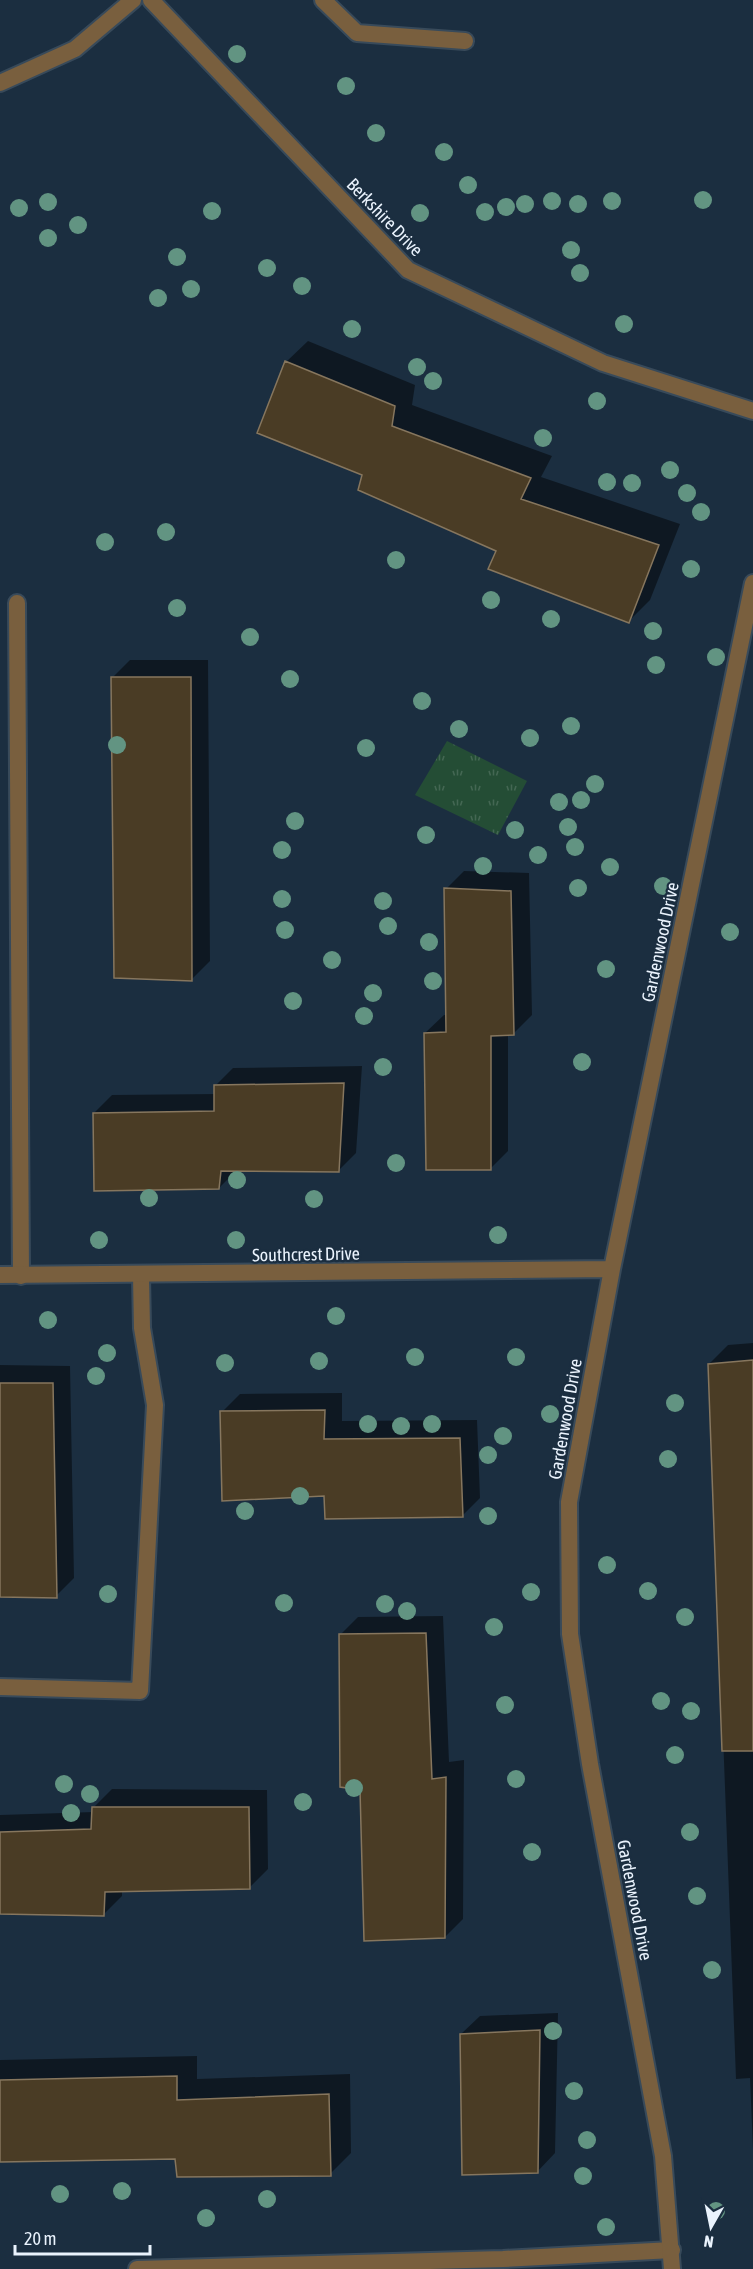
<svg xmlns="http://www.w3.org/2000/svg" width="753" height="2269" font-family="'Asap Condensed',sans-serif">
<defs>
<pattern id="grass-tufts" width="24" height="20" patternUnits="userSpaceOnUse" patternTransform="scale(1.5)"><rect width="24" height="20" fill="#244d35"/><path d="M3 7l-1-3M5 7V3M7 7l1-3M15 17l-1-3M17 17v-4M19 17l1-3" fill="none" stroke="#446753"/></pattern>
</defs>
<rect width="100%" height="100%" fill="#1b2e40"/>
<path fill="url(#grass-tufts)" d="M447,741l80,40 -29,54 -83,-40z"/>
<path fill="#0007" d="M308,341l107,44 -3,20 140,51 -11,21 139,47 -30,76 -21,21 -265,-147 -78,-112z
M130,660h78l2,301 -18,18 -80,-301z
M464,871l65,2 3,142 -18,18 -6,1v117l-18,18 -65,-136 19,-18h3l-1,-126z
M362,1066l-6,87 -18,18 -101,-1 -18,18 -125,-75 18,-18 104,-1 -1,-8 18,-18z
M753,1343v806l-3,-71 -14,1 -27,-715 19,-19z
M0,1365l70,1 4,212 -18,18 -56,-1z
M342,1393v28l135,-1 3,78 -18,18 -136,-22 -104,-82 18,-18z
M443,1616l6,146 15,-2 -1,159 -18,18 -84,-149 -21,-153 18,-18z
M112,1789l155,1 1,79 -18,18 -128,3v6l-18,18 -104,-2v-97l94,-3v-5z
M558,2013l-3,140 -18,19 -76,-138 19,-18z
M197,2056v23l153,-5 1,79 -21,21 -153,-17 -177,4v-101z"/>
<path fill="#4a3c25" stroke="#86765e" stroke-width="1.5" d="M285,361l110,45 -3,20 139,52 -10,21 138,46 -30,78 -141,-54 8,-18 -138,-61 4,-15 -105,-42z
M111,677h80l1,304 -78,-3z
M444,888l67,3 3,144 -23,1v134h-65l-2,-137 22,-1z
M344,1083l-5,89 -118,-1 -2,18 -125,2 -1,-78 121,-2v-26z
M753,1360v391h-31l-14,-387z
M0,1383h53l4,215 -57,-1z
M325,1410l-1,29 136,-1 3,79 -138,2 -1,-23 -102,5 -2,-90z
M426,1633l6,146 14,-2 -1,161 -81,3 -4,-151 -20,-3 -1,-153z
M92,1807h157l1,82 -145,3 -1,24 -104,-2v-82l91,-3z
M540,2030l-2,143 -76,2 -2,-141z
M177,2076v24l152,-6 2,82 -154,1 -2,-18 -175,3v-82z"/>
<g fill="none" stroke-linecap="round" stroke-linejoin="round">
<g stroke="#384a5a" stroke-width="20">
<path id="service" d="M323,0l34,33 108,8
M0,83l75,-34 58,-49
M17,603l4,673
M0,1687l140,4 15,-286 -13,-77 -1,-52
M137,2269l366,-10 169,-9"/>
</g>
<g stroke="#384a5a" stroke-width="20">
<path id="tertiary" d="M151,0l257,270 195,93 150,48
M0,1275l612,-6
M672,2269l-9,-113 -73,-392 -20,-130 -1,-132 43,-233 141,-686"/>
</g>
<use href="#service" stroke="#795f3e" stroke-width="16"/>
<use href="#tertiary" stroke="#795f3e" stroke-width="16"/>
</g>
<g fill="#629482">
<circle cx="237" cy="54" r="9"/>
<circle cx="346" cy="86" r="9"/>
<circle cx="376" cy="133" r="9"/>
<circle cx="444" cy="152" r="9"/>
<circle cx="468" cy="185" r="9"/>
<circle cx="703" cy="200" r="9"/>
<circle cx="552" cy="201" r="9"/>
<circle cx="612" cy="201" r="9"/>
<circle cx="48" cy="202" r="9"/>
<circle cx="525" cy="204" r="9"/>
<circle cx="578" cy="204" r="9"/>
<circle cx="506" cy="207" r="9"/>
<circle cx="19" cy="208" r="9"/>
<circle cx="212" cy="211" r="9"/>
<circle cx="485" cy="212" r="9"/>
<circle cx="420" cy="213" r="9"/>
<circle cx="78" cy="225" r="9"/>
<circle cx="48" cy="238" r="9"/>
<circle cx="571" cy="250" r="9"/>
<circle cx="177" cy="257" r="9"/>
<circle cx="267" cy="268" r="9"/>
<circle cx="580" cy="273" r="9"/>
<circle cx="302" cy="286" r="9"/>
<circle cx="191" cy="289" r="9"/>
<circle cx="158" cy="298" r="9"/>
<circle cx="624" cy="324" r="9"/>
<circle cx="352" cy="329" r="9"/>
<circle cx="417" cy="367" r="9"/>
<circle cx="433" cy="381" r="9"/>
<circle cx="597" cy="401" r="9"/>
<circle cx="543" cy="438" r="9"/>
<circle cx="670" cy="470" r="9"/>
<circle cx="607" cy="482" r="9"/>
<circle cx="632" cy="483" r="9"/>
<circle cx="687" cy="493" r="9"/>
<circle cx="701" cy="512" r="9"/>
<circle cx="166" cy="532" r="9"/>
<circle cx="105" cy="542" r="9"/>
<circle cx="396" cy="560" r="9"/>
<circle cx="691" cy="569" r="9"/>
<circle cx="491" cy="600" r="9"/>
<circle cx="177" cy="608" r="9"/>
<circle cx="551" cy="619" r="9"/>
<circle cx="653" cy="631" r="9"/>
<circle cx="250" cy="637" r="9"/>
<circle cx="716" cy="657" r="9"/>
<circle cx="656" cy="665" r="9"/>
<circle cx="290" cy="679" r="9"/>
<circle cx="422" cy="701" r="9"/>
<circle cx="571" cy="726" r="9"/>
<circle cx="459" cy="729" r="9"/>
<circle cx="530" cy="738" r="9"/>
<circle cx="117" cy="745" r="9"/>
<circle cx="366" cy="748" r="9"/>
<circle cx="595" cy="784" r="9"/>
<circle cx="581" cy="800" r="9"/>
<circle cx="559" cy="802" r="9"/>
<circle cx="295" cy="821" r="9"/>
<circle cx="568" cy="827" r="9"/>
<circle cx="515" cy="830" r="9"/>
<circle cx="426" cy="835" r="9"/>
<circle cx="575" cy="847" r="9"/>
<circle cx="282" cy="850" r="9"/>
<circle cx="538" cy="855" r="9"/>
<circle cx="483" cy="866" r="9"/>
<circle cx="610" cy="867" r="9"/>
<circle cx="663" cy="886" r="9"/>
<circle cx="578" cy="888" r="9"/>
<circle cx="282" cy="899" r="9"/>
<circle cx="383" cy="901" r="9"/>
<circle cx="388" cy="926" r="9"/>
<circle cx="285" cy="930" r="9"/>
<circle cx="730" cy="932" r="9"/>
<circle cx="429" cy="942" r="9"/>
<circle cx="332" cy="960" r="9"/>
<circle cx="606" cy="969" r="9"/>
<circle cx="433" cy="981" r="9"/>
<circle cx="373" cy="993" r="9"/>
<circle cx="293" cy="1001" r="9"/>
<circle cx="364" cy="1016" r="9"/>
<circle cx="582" cy="1062" r="9"/>
<circle cx="383" cy="1067" r="9"/>
<circle cx="396" cy="1163" r="9"/>
<circle cx="237" cy="1180" r="9"/>
<circle cx="149" cy="1198" r="9"/>
<circle cx="314" cy="1199" r="9"/>
<circle cx="498" cy="1235" r="9"/>
<circle cx="99" cy="1240" r="9"/>
<circle cx="236" cy="1240" r="9"/>
<circle cx="336" cy="1316" r="9"/>
<circle cx="48" cy="1320" r="9"/>
<circle cx="107" cy="1353" r="9"/>
<circle cx="415" cy="1357" r="9"/>
<circle cx="516" cy="1357" r="9"/>
<circle cx="319" cy="1361" r="9"/>
<circle cx="225" cy="1363" r="9"/>
<circle cx="96" cy="1376" r="9"/>
<circle cx="675" cy="1403" r="9"/>
<circle cx="550" cy="1414" r="9"/>
<circle cx="368" cy="1424" r="9"/>
<circle cx="432" cy="1424" r="9"/>
<circle cx="401" cy="1426" r="9"/>
<circle cx="503" cy="1436" r="9"/>
<circle cx="488" cy="1455" r="9"/>
<circle cx="668" cy="1459" r="9"/>
<circle cx="300" cy="1496" r="9"/>
<circle cx="245" cy="1511" r="9"/>
<circle cx="488" cy="1516" r="9"/>
<circle cx="607" cy="1565" r="9"/>
<circle cx="648" cy="1591" r="9"/>
<circle cx="531" cy="1592" r="9"/>
<circle cx="108" cy="1594" r="9"/>
<circle cx="284" cy="1603" r="9"/>
<circle cx="385" cy="1604" r="9"/>
<circle cx="407" cy="1611" r="9"/>
<circle cx="685" cy="1617" r="9"/>
<circle cx="494" cy="1627" r="9"/>
<circle cx="661" cy="1701" r="9"/>
<circle cx="505" cy="1705" r="9"/>
<circle cx="691" cy="1711" r="9"/>
<circle cx="675" cy="1755" r="9"/>
<circle cx="516" cy="1779" r="9"/>
<circle cx="64" cy="1784" r="9"/>
<circle cx="354" cy="1788" r="9"/>
<circle cx="90" cy="1794" r="9"/>
<circle cx="303" cy="1802" r="9"/>
<circle cx="71" cy="1813" r="9"/>
<circle cx="690" cy="1832" r="9"/>
<circle cx="532" cy="1852" r="9"/>
<circle cx="697" cy="1896" r="9"/>
<circle cx="712" cy="1970" r="9"/>
<circle cx="553" cy="2031" r="9"/>
<circle cx="574" cy="2091" r="9"/>
<circle cx="587" cy="2140" r="9"/>
<circle cx="583" cy="2176" r="9"/>
<circle cx="122" cy="2191" r="9"/>
<circle cx="60" cy="2194" r="9"/>
<circle cx="267" cy="2199" r="9"/>
<circle cx="716" cy="2211" r="9"/>
<circle cx="206" cy="2218" r="9"/>
<circle cx="606" cy="2227" r="9"/>
</g>
<g text-anchor="middle" dominant-baseline="central" stroke-width="4.5" stroke-linejoin="round" paint-order="stroke">
<g font-size="18" fill="#eaf3fd" stroke="#1b2e40">
<text transform="translate(385 217) rotate(46)">Berkshire Drive</text>
<text transform="translate(660 942) rotate(-78)">Gardenwood Drive</text>
<text transform="translate(306 1254) rotate(-1)">Southcrest Drive</text>
<text transform="translate(565 1419) rotate(-80)">Gardenwood Drive</text>
<text transform="translate(635 1900) rotate(79)">Gardenwood Drive</text>
</g>
</g>
<g transform="translate(711 2227) rotate(189)" stroke="#1b2e40" stroke-width="4.5" paint-order="stroke">
<path d="M0-4.5L10 22L0 15L-10 22Z" fill="#eaf3fd"/>
<text y="-9" font-size="16" font-weight="bold" text-anchor="middle" fill="#eaf3fd">N</text>
</g>
<path d="M15 2245v9h135v-9" fill="none" stroke="#eaf3fd" stroke-width="3"/>
<text x="24" y="2245" font-size="18" fill="#eaf3fd" stroke="#1b2e40" stroke-width="4.5" paint-order="stroke">20 m</text>
</svg>
